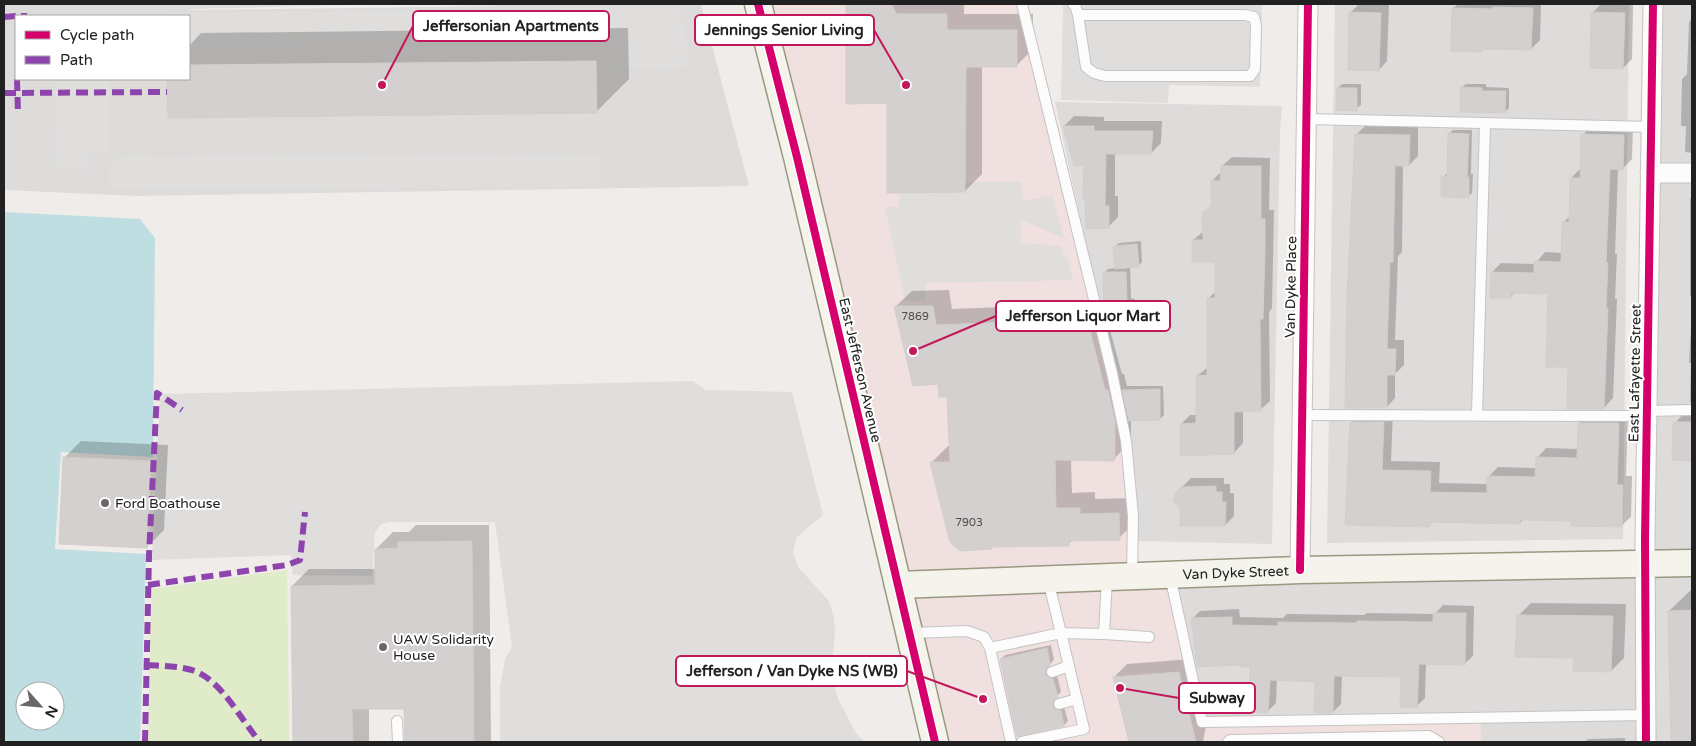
<svg xmlns="http://www.w3.org/2000/svg" width="1696" height="746" font-family="'Varela Round',sans-serif">
<rect width="100%" height="100%" fill="#efece9"/>
<path fill="#dedcdb" fill-rule="evenodd" d="M4,4h697l48,182 -613,10 -132,-6zM383,4l130,2 -322,4v-1zM16,16h173v63h-173z
M1335,4h294l-6,535 -296,4z
M1653,4h39v738h-211l-1,-23 -278,3 -32,-147 475,-11z
M1055,102l227,4 -2,25 -8,413 -136,-3 -1,-71z"/>
<path fill="#f0e0e0" d="M757,4h265l104,437 6,135 38,-1 32,147 278,-4 1,24h-546z"/>
<path fill="#dfebc9" d="M287,570l2,172h-141l3,-153z"/>
<path fill="#dfdedd" d="M555,4h122l9,32 1,31 -72,2v-32l-426,4v-25h-19v-3l386,-3z
M1063,4h199l-2,83 -91,-2 -1,18 -107,-3z
M56,79h53l1,74h-21l-1,17h-34z
M140,154l13,3 448,-2 1,32 -492,1v-27z
M963,182h57l4,19 28,-6 12,43 -43,-18v23l41,3 1,11 5,1 5,22 -147,3 -1,19 -20,-2 -20,-93h14l2,-21z
M693,381l12,9 87,2 31,123 -26,22 -4,14 5,16 30,33 3,7 3,12 1,13 -4,43 7,24 18,34 9,9h-365v-54l5,-29 7,-12 -17,-125h-105l-9,2 -6,8 -3,44 -79,-1 -2,-20 -139,5 8,-166z"/>
<path fill="#bedee1" fill-rule="evenodd" d="M4,212l136,7 15,19 -2,219 -92,-5 -6,97 91,5 -6,188h-136zM25,691h30v30h-30z"/>
<path fill="#0003" d="M847,4h117v10h69v35l-17,17h-34v108l-17,17 -77,-89h-41z
M1359,4l30,1 -2,56 -8,9 -29,-57z
M1458,4h83l-1,36 -9,9 -47,-1 -3,2 -28,-42z
M1601,4l32,1 -1,54 -9,9 -31,-55z
M1692,18v135l-7,-1 1,-26h-5l1,-47 5,-5 2,-52z
M628,28l1,51 -33,33 -427,5v-38h20v-33l12,-13z
M1342,84h19v21l-5,4 -18,-21z
M1466,84h20v3l23,1v20l-4,4 -44,-24z
M1074,116l30,1v4h58l-1,22 -10,10h-36v43h3v21l-10,10 -23,-62 -21,-39z
M1592,125l41,1 -1,33 -9,9h-5l-3,86h2l-2,45h2l-4,99 -9,10 -34,-42 -21,-73 -34,-1 -5,5 -18,-25 9,-9 34,1 10,-12 17,1 1,-30 7,-7 1,-38 9,-9 3,-34z
M1365,126l53,1v29l-9,9h-6l-1,87 -4,4 -3,84h9v25l-9,9v24l-8,9 -30,-273z
M1453,130h19l-1,44h2l-1,19 -4,4 -25,-20 5,-4 1,-39z
M1232,157l38,1 -1,52h5l-2,98 -3,4 1,89 -10,9h-17v33l-9,10 -53,-29 9,-9h7v-39l11,-9v-68l8,-8v-30l-23,-21 11,-9 8,-26v-24l10,-10v-5z
M1692,197v99h-2v-97z
M1141,241l1,21 -4,4h-8l1,33 3,-1 4,19 -4,4 -25,5 13,48h2l3,12h36l1,29 -4,4h-29v22l-18,19 -42,-1 1,34 23,-1v7l40,-1v24l-16,16 -46,2 -5,4 -74,2 -2,2 -61,-85 17,-17 3,1 -3,-51 -53,-89 17,-16 37,-1 3,19 153,-6 -1,-30 4,-4 8,-1 -2,-21 5,-4z
M1692,307v95h-2l1,-39h-2z
M1361,413h32l-2,48 49,1 -1,21 49,1v-7l10,-10 38,1 1,-10 9,-10 32,1 1,-26 10,-9h39l-2,62h6l-1,41 -10,9 -49,-6 -48,-2 -4,5 -86,-3 -5,5 -82,-2 4,-100z
M1684,413h8v47l-18,-1 1,-36z
M81,441l87,4 -4,85 -17,17 -83,-89z
M1191,478h33v6h6v9h4v23l-9,9 -44,-17 -4,-16z
M416,525h73l2,217h-86v-35l-36,1v34h-75l-2,-156 17,-17h68l-1,-20 17,-17h16z
M1692,589v153h-20l-3,-131z
M1531,603l95,1 -2,54 -13,13 -36,-14 -57,-41z
M1443,605l31,1 -1,50 -9,8 -38,-1 -1,35 -8,8 -14,-30 -61,-1 -1,29 -8,8 -17,-31 -39,-2 -1,24 -8,8 -16,-45 -60,-47 8,-8 39,-2 1,8 43,1 4,-4 77,1 3,-2 68,1z
M1051,645l3,15 -4,4 -1,5 8,6 4,17 -4,4 -1,5 8,6 4,14 -4,4 -46,10 -17,-76 4,-4z
M1192,659l15,61 -4,22h-72l-17,-65 13,-13z
M1625,738v4h-41l4,-3z"/>
<path fill="#d4d0cf" stroke="#d2cecb" d="M846,4h45l6,10h50v16h70v37h-51l-1,125 -78,1v-90l-41,1z
M1493,7l40,1 -2,42 -49,-1v3l-31,-1 1,-43 41,1z
M1349,12l32,1 -2,58 -31,-1z
M1591,12l34,1 -2,56 -33,-1z
M596,61l1,52 -429,5 -1,-39h22v-14z
M1460,87l22,1v3h24l-1,22 -45,-1z
M1337,88h20v23l-21,-1z
M1063,126h31v5h59l-2,23h-45l-1,52h4v22l-23,1 -1,-31h-2l1,-32h-10z
M1448,133l21,1 -2,43h2v21l-28,-1v-21l6,1z
M1355,134l55,1 -1,31h-14l-2,96h-3l-3,87h9l-1,26h-8v33h-42l2,-111z
M1581,134l43,1 -1,35 -13,-1 -4,94h2l-2,45h2l-4,101h-37l1,-42h-22l2,-73 -37,-1v5h-21l1,-26 43,1v-12l27,1 1,-40h7l1,-44h10z
M1221,166h40v53h4v32l-2,68h-3l1,92 -27,1v42l-54,2v-32l16,-1v-47l11,-1v-77h8v-36h-23v-22h11l-1,-27 9,-7v-26l9,1z
M1137,244l2,23 -24,2 -2,-23z
M1103,272h23l1,30h3l5,21 -27,5 -4,-17z
M894,306h39l3,19 151,-6 18,71h3l7,31v37l-1,3 -59,-1 1,48h24v6l39,-1 1,27 -51,1v5l-77,1v2l-32,2 -10,-9 -20,-80h20l-3,-65h-8l-1,-13 -25,2z
M1160,389v31l-31,1 -7,-31z
M1350,422h34l-2,48 49,1 -1,21 57,1v-17l48,1 1,-20 41,1 1,-35h41l-2,62h6l-1,42 -51,-1v-5l-51,-1v4l-90,-2v5l-85,-2z
M1673,422h19v39l-20,-1z
M63,457l88,4 -4,87 -88,-4z
M1216,486v6h6v10h4l-1,24h-45v-17l-7,-9 3,-8 5,-5z
M472,541l2,201h-69l-1,-33h-52l1,33h-60l-2,-156 84,-1v-36l23,-1v-6z
M1692,610v132h-21l-3,-131z
M1433,613h33l-1,52 -46,-1 -2,44 -17,-1 1,-30 -67,-1 -1,37h-19l1,-31 -45,-2 -2,33 -19,-1 1,-45h-9v-2l-44,2 -6,-49 41,-1v8l46,1v-4l79,1v-2l76,1z
M1517,615l96,1 -2,56 -38,-1 1,-13 -59,-1z
M1047,648l3,17 -3,3 -2,6 3,3 5,2 5,18 -4,3 -2,5 3,4 6,2 3,15 -47,11 -17,-78z
M1179,672l17,70h-67l-16,-65z"/>
<g fill="none" stroke-linecap="round" stroke-linejoin="round">
<g stroke="#c5c3c2" stroke-width="12">
<path id="lane" d="M1022,4l90,369 14,68 7,75 -1,59
M1073,4l2,1 3,10 8,52 8,6 11,3h145l5,-7 1,-44 -2,-8 -9,-2h-167
M1306,119l345,8
M1647,411l45,-1
M1302,415l345,1
M1477,415l8,-292
M1170,576l32,146 444,-7
M910,633l57,-2 17,6 6,11 21,94
M1104,634l45,3
M990,648l71,-15 -13,-53
M1052,672l17,-6
M1059,704l18,-5
M397,721l1,21
M1022,742l62,-13 -23,-96 43,1 3,-55
M1228,742l2,-2 199,-4 10,6"/>
</g>
<g stroke="#c5c3c2" stroke-width="21">
<path id="street" d="M1650,173h42
M1300,570l8,-566
M1646,742l-1,-203 8,-535"/>
</g>
<g stroke="#999881" stroke-width="29">
<g id="secondary">
<path d="M758,4l39,153 138,585"/>
<path id="s1" d="M898,585l402,-15 392,-7"/>
</g>
</g>
<use href="#lane" stroke="#fdfcfc" stroke-width="10"/>
<use href="#street" stroke="#fdfcfc" stroke-width="19"/>
<use href="#secondary" stroke="#f4f3ec" stroke-width="26"/>
<path stroke="#8e44ad" stroke-width="6" stroke-dasharray="12 6" stroke-linecap="butt" d="M21,16h6
M4,17l12,-1
M17,79l1,35
M4,93l163,-1
M148,585l139,-20 13,-5 5,-48
M147,665c15,1 31,1 45,5 29,9 49,50 68,72
M145,742l4,-187 8,-162 25,17"/>
<g stroke="#fff" stroke-width="11">
<path id="cycleway" d="M758,4l39,153 138,585
M1300,570l8,-566
M1646,742l-1,-203 8,-535"/>
</g>
<use href="#cycleway" stroke="#d6006c" stroke-width="8"/>
</g>
<g fill="#696867" stroke="#fff" stroke-width="2">
<circle cx="105" cy="503" r="5"/>
<circle cx="383" cy="647" r="5"/>
</g>
<g text-anchor="middle" dominant-baseline="central" stroke-width="4" stroke-linejoin="round" paint-order="stroke">
<g font-size="11" fill="#4e4d4c">
<text x="915" y="316">7869</text>
<text x="969" y="522">7903</text>
</g>
<g font-size="14" fill="#212121" stroke="#fff">
<text transform="translate(1291 287) rotate(-89)">Van Dyke Place</text>
<text transform="translate(860 370) rotate(77)">East Jefferson Avenue</text>
<text transform="translate(1635 373) rotate(-89)">East Lafayette Street</text>
<text stroke="none"><textPath href="#s1" startOffset="338">Van Dyke Street</textPath></text>
</g>
<g font-size="14" fill="#212121" stroke="#fff" text-anchor="start">
<text x="115" y="503">Ford Boathouse</text>
<text x="393" y="639">UAW Solidarity<tspan x="393" dy="16">House</tspan></text>
</g>
</g>
<path fill="none" stroke="#c2185b" stroke-width="2" d="M382 85L413 26M906 85L874 30M913 351L996 316M983 699L907 671M1120 688L1179 698"/>
<g fill="#c2185b" stroke="#fff" stroke-width="2">
<circle cx="382" cy="85" r="5"/>
<circle cx="906" cy="85" r="5"/>
<circle cx="913" cy="351" r="5"/>
<circle cx="983" cy="699" r="5"/>
<circle cx="1120" cy="688" r="5"/>
</g>
<g fill="#fff" stroke="#c2185b" stroke-width="2">
<rect x="413" y="11" width="196" height="30" rx="5"/>
<rect x="695" y="15" width="179" height="30" rx="5"/>
<rect x="996" y="301" width="174" height="30" rx="5"/>
<rect x="676" y="656" width="231" height="30" rx="5"/>
<rect x="1179" y="683" width="76" height="30" rx="5"/>
</g>
<g font-size="15" text-anchor="middle" font-weight="bold" fill="#212121">
<text x="511" y="31">Jeffersonian Apartments</text>
<text x="784" y="35">Jennings Senior Living</text>
<text x="1083" y="321">Jefferson Liquor Mart</text>
<text x="792" y="676">Jefferson / Van Dyke NS (WB)</text>
<text x="1217" y="703">Subway</text>
</g>
<rect width="1696" height="746" fill="none" stroke="#212121" stroke-width="10"/>
<rect x="15" y="15" width="175" height="65" fill="#ffffff" stroke="#a6a6a6"/>
<rect x="25" y="31" width="25" height="8" fill="#d6006c" stroke="#a6a6a6"/>
<text x="60" y="40" font-size="15" fill="#212121">Cycle path</text>
<rect x="25" y="56" width="25" height="8" fill="#8e44ad" stroke="#a6a6a6"/>
<text x="60" y="65" font-size="15" fill="#212121">Path</text>
<g transform="translate(40 706) rotate(117)"><circle r="24" fill="#ffffff" stroke="#a6a6a6"/>
<path d="M0-4L9 19L0 12L-9 19Z" fill="#696867"/>
<text y="-8" font-size="14" font-weight="bold" text-anchor="middle" fill="#212121">N</text>
</g>
</svg>
